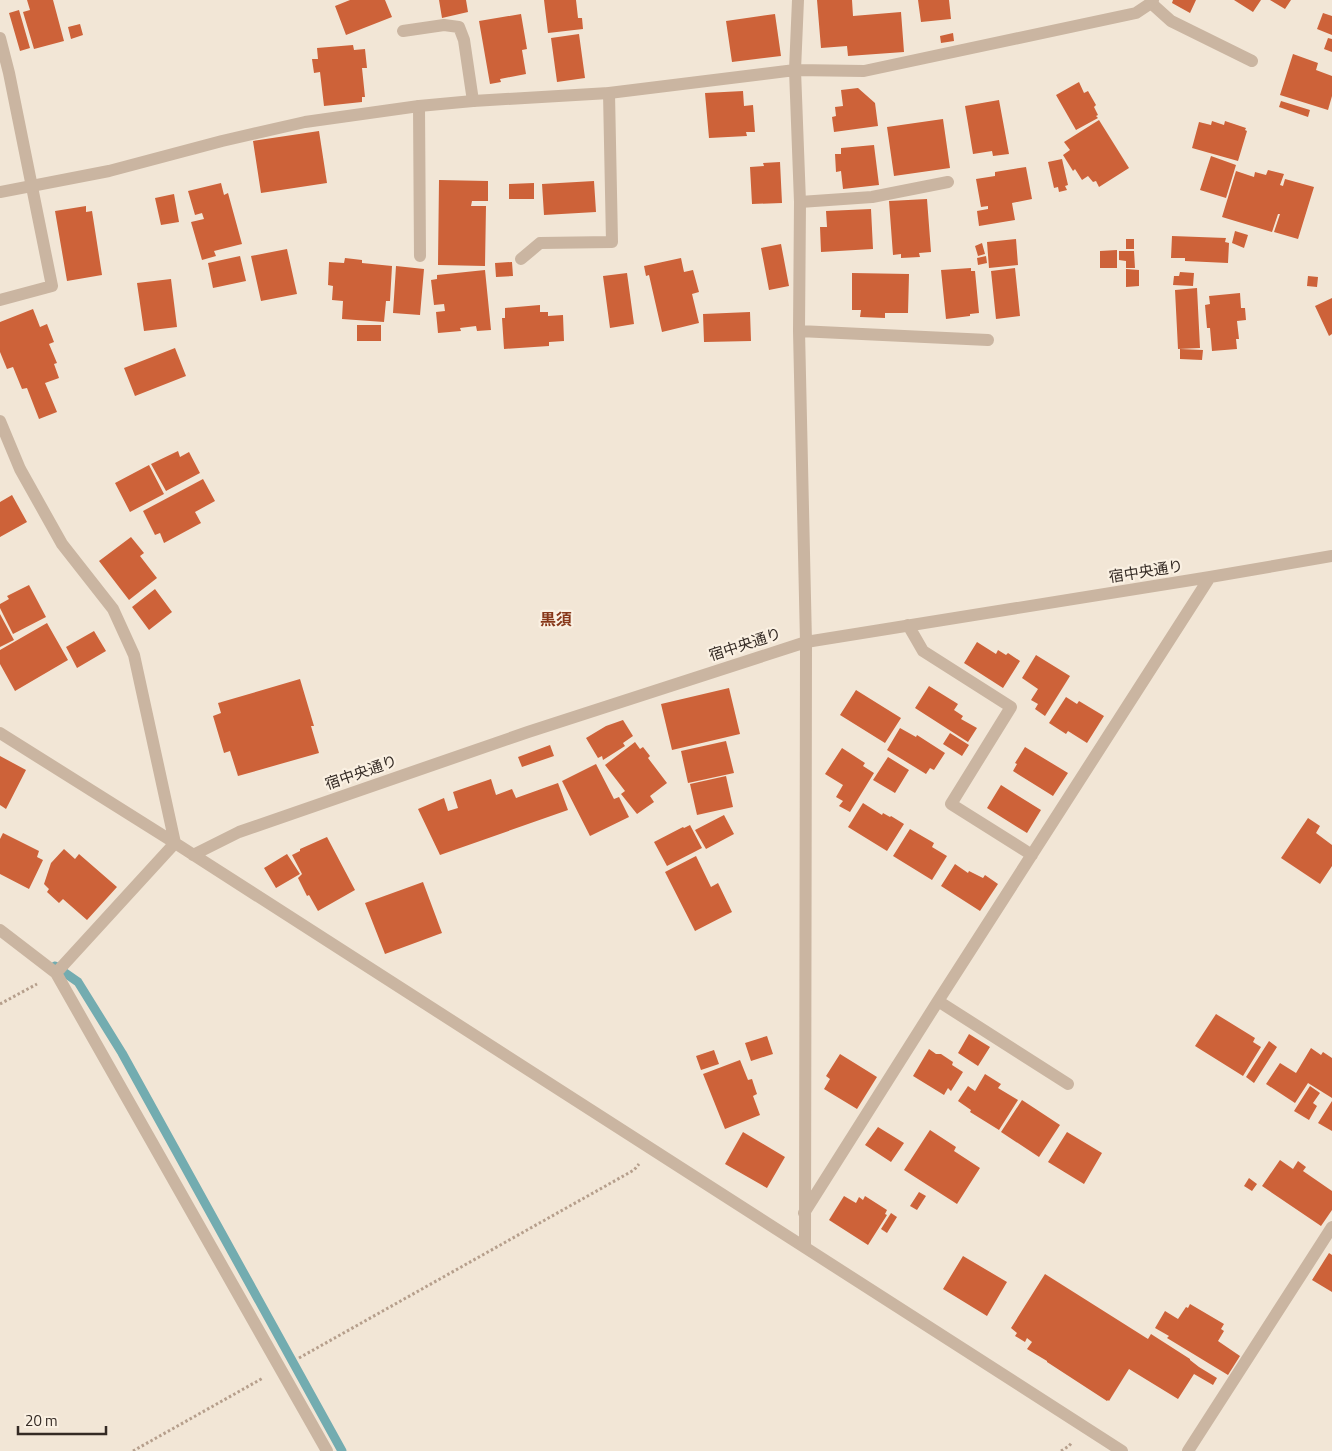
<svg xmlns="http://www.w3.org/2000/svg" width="1332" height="1451" font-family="'Titillium Web','Noto Sans JP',sans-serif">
<rect width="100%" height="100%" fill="#f2e6d6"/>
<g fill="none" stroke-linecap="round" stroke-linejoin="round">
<path stroke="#73acb0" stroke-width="9" d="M55,966l23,16 44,71 220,398"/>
</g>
<path fill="#cd6239" d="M27,0h26l11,41 -30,8 -11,-37 7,-2z
M350,0h35l7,17 -46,18 -11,-29z
M439,0h27l2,12 -26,6z
M544,0h32l2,18h4l1,11 -35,4z
M817,0h35l1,16 48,-4 3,40 -56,4 -1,-10 -26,2z
M918,0h31l2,19 -30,3z
M1173,0h23l-6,13 -18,-10z
M1234,0h27l-8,12z
M1270,0h21l-6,9z
M19,10l11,38 -10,3 -11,-38z
M1323,13l9,3v19l-15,-6z
M521,14l6,35 -5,1 4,24 -26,5 1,3 -11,2 -11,-63z
M775,14l6,42 -49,6 -6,-41z
M80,24l3,11 -12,4 -3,-12z
M953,33l1,8 -13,2 -1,-7z
M579,34l6,44 -28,4 -6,-44z
M1328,38l4,1v13l-8,-3z
M353,45l1,5 11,-1 2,19h-5l3,29h-3v5l-38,4 -4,-34 -6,1 -2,-14h6l-1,-11z
M1293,54l25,9 -2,7 16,6v20l-4,14 -48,-15z
M1079,82l5,11 4,-2 8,14 -2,2 4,8 -2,1 2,2 -22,12 -20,-35z
M858,88l17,15 3,23 -44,6 -2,-15 4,-1 -1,-9 8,-1 -2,-16z
M743,91l1,15 9,-1 2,27h-9l1,4 -38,2 -4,-45z
M999,100l10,54 -16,2 -1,-5 -19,3 -8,-48z
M1281,101l29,9 -2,7 -29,-10z
M943,119l7,49 -56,8 -7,-49z
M1099,120l30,48 -30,19 -3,-6 -3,1 -5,-6 -6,4 -7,-11 -2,2 -10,-16 7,-5 -6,-8z
M1212,121l12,4 1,-4 21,7 -1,2 2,1 -9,30 -46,-13 7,-26 12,3z
M319,131l8,52 -66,10 -8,-52z
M874,145l5,40 -36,4 -2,-18 -5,1 -1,-18h6v-6z
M1211,156l25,9 -10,33 -26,-8z
M1062,159l6,26 -3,1 2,4 -8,2 -1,-5 -4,1 -6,-26z
M780,162l2,41 -30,1 -2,-37 14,-1 -1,-3z
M1026,167l6,32 -20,4 3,17 -36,6 -2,-15 11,-2v-3l-7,1 -5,-28 19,-3v-4z
M1268,170l16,4 -4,11 3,1 2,-7 29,8 -16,52 -24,-7 6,-18h-2l-6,18 -50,-15 14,-46 18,6 1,-5 11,3z
M439,180l49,1v20h-16l-1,5h15l-1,60 -47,-1z
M594,181l2,31 -52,3 -2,-31z
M221,183l3,12 4,-2 14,51 -28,7 2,5 -14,4 -11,-38 13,-3 -2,-6 -7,2 -7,-24z
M534,183v16h-25v-15z
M174,194l5,28 -18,3 -6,-27z
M927,199l4,53 -12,1 1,4 -19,1v-4l-8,1 -4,-54z
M86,206v6l6,-1 10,64 -35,6 -12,-70z
M871,209l2,40 -52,3 -1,-25h7l-1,-16z
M1235,231l13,4 -4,13 -12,-5z
M1172,236l54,2 -1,4 4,1 -1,20 -43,-2v-3h-14z
M1016,239l2,26 -29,3 -2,-26z
M1126,239h8v10h-8z
M982,243l3,11 -7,2 -3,-10z
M781,244l8,42 -20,4 -8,-42z
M287,249l10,45 -36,7 -10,-45z
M1117,250v18h-17v-17z
M1119,251h15l1,17h-9v-7l-7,-1z
M240,256l6,25 -33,7 -5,-25z
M986,256l1,7 -9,2 -1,-7z
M345,258l17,2v3l30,3 -2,35h-4l-2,21 -42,-3 1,-18 -11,-1 1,-14 -5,-1 1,-23 15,1z
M681,258l3,14 9,-2 6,22 -7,2 7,29 -37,9 -13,-57 -3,1 -2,-10z
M512,262l1,14 -17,1 -1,-14z
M396,266l28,3 -4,46 -27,-2z
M971,268v3h4l4,42 -9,1v2l-24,3 -5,-49z
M1015,268l5,48 -24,3 -5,-48z
M1126,269l13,1v16l-13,1z
M485,270l6,60 -14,1 -1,-5 -16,2 1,3 -23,2 -2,-21 9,-1 -1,-7 -10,1 -3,-25 6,-1v-4z
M1180,272l14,1 -1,13 -20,-1 1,-9h5z
M627,273l7,51 -24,4 -7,-52z
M852,273l57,1 -1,39h-23v5l-25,-1 1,-7h-9z
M1308,276l10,1 -1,10 -10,-1z
M171,279l6,48 -33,4 -7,-48z
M1197,288l3,60 -22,1 -3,-59z
M1240,293l1,15h4l1,12 -9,1 2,18h-3l1,10 -25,2 -2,-23h-3l-2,-23 5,-1 -1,-8z
M1332,298v36l-3,2 -14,-30z
M540,305v7h8v4l15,-1 1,26 -15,1v4l-45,3 -2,-31h3v-10z
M33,309l7,18 7,-3 7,18 -5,2 8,19 -3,1 5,14 -14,5 12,29 -18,7 -12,-31 -5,1 -9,-22 -6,2 -7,-17v-30z
M750,312l1,29 -47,1 -1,-28z
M357,325h24v16h-24z
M175,348l11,28 -51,20 -11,-28z
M1180,349l23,1 -1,10 -22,-1z
M178,451l2,6 9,-5 11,21 -34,18 -15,-27z
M149,465l15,29 -34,18 -15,-29z
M203,479l12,22 -20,11 6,11 -37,20 -4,-10 -5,2 -12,-24z
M12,495l15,27 -27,15v-35z
M131,537l13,16 -4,3 17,22 -28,22 -30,-39z
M29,585l17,32 -33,17 -13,-26v-4l9,-5 -2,-3z
M155,589l17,23 -23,18 -17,-23z
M0,614l14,26 -14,7z
M47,623l21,37 -53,31 -15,-27v-14z
M94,631l12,20 -29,17 -11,-21z
M977,642l19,12 2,-4 8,5 2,-2 12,8 -17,27 -39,-25z
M1036,655l34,21 -25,40 -10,-7 3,-5 -7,-4 7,-11 -16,-11z
M300,679l14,47h-3l8,27 -81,23 -8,-25 -6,2 -11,-37 8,-3 -3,-10z
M929,686l29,18 -4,6 9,6 -2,3 16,9 -9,14 -53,-34z
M729,688l11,46 -68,16 -11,-46z
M856,690l45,28 -16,25 -45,-28z
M1066,697l11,7 2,-3 25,15 -17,27 -19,-12 -2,3 -17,-11z
M623,720l10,16 -10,7 2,3 -22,14 -1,-4 -4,2 -12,-20 20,-12z
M900,728l16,9 1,-2 28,18 -11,17 -4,-2 -4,6 -39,-24z
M950,733l19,12 -7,11 -19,-12z
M726,741l8,32 -46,10 -7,-32z
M635,742l5,7 3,-2 7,9 -2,2 19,25 -17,13 4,6 -17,12 -16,-20 4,-3 -20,-26z
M550,745l4,11 -32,11 -4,-10z
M1025,747l43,26 -15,23 -40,-25 4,-7 -2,-1z
M842,748l23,15 -2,3 11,7 -24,39 -11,-6 4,-5 -7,-4 7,-12 -18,-11z
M0,756l26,14 -20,39 -6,-4z
M888,757l21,13 -14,23 -22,-13z
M596,764l18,35 5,-2 10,20 -39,19 -28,-55z
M726,776l7,31 -36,8 -7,-31z
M491,779l5,16 16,-6 4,9 42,-15 10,27 -128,45 -22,-46 26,-11 4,13 10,-3 -5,-16z
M1001,785l40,25 -14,23 -40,-25z
M863,803l19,12 1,-2 7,4 1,-1 13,8 -17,27 -39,-24z
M724,815l10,19 -28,15 -11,-19z
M1308,818l12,8 -4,7 16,12v21l-12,18 -39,-26z
M690,825l12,23 -35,18 -13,-24 29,-15 1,1z
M910,829l24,14 -2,4 15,9 -15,24 -39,-24z
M3,833l36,18 -2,6 6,3 -14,29 -29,-15v-35z
M327,837l28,53 -37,21 -9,-16 -2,1 -9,-18 4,-4 -10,-19 8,-4v-2z
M64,849l11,10 4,-5 38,33 -30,33 -24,-21 -4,4 -12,-11 2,-3 -5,-5 7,-21z
M287,854l13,20 -24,14 -12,-20z
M696,856l15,31 7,-4 14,29 -37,19 -30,-59z
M955,864l13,9 1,-2 14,7 2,-3 13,9 -18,27 -39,-25z
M423,882l19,51 -57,21 -20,-51z
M1216,1014l39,24 -2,4 8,5 -18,29 -48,-30z
M969,1034l21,13 -12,19 -20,-13z
M767,1036l6,18 -22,7 -6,-18z
M1269,1041l8,6 -23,36 -8,-6z
M1311,1048l10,7 2,-3 9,6v40l-24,-15 -13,20 -29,-19 14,-21 16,10z
M929,1049l7,5h5l12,8 -1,3 11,7 -12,19 -3,-3 -4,7 -31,-19z
M714,1050l5,14 -18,6 -5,-14z
M840,1054l37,23 -20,32 -33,-20 6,-10 -4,-3z
M740,1060l8,20 4,-1 5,15 -4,2 7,19 -35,14 -22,-55z
M985,1074l16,10 -3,4 20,12 -19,30 -29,-18 1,-2 -13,-9 10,-15 7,5z
M1310,1086l10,7 -7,10 4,3 -8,14 -15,-9z
M1022,1100l38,25 -21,32 -38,-25z
M1332,1101v30l-14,-8z
M878,1127l26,16 -13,19 -26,-17z
M930,1130l26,17 -2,4 26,17 -23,36 -53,-34z
M743,1132l42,25 -18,31 -42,-24z
M1067,1132l35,21 -18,31 -36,-22z
M1280,1160l13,9 5,-8 8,6 -3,4 29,20v19l-11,16 -59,-40z
M1249,1178l8,6 -5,7 -8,-5z
M919,1192l7,4 -9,14 -7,-4z
M844,1196l12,7 3,-6 4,3 2,-4 22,14 -2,4 2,1 -19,30 -39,-25z
M891,1213l6,4 -10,16 -6,-4z
M1329,1253l3,2v37l-20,-12z
M963,1256l44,26 -20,34 -44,-27z
M1045,1274l103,65 3,-5 39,25v1l9,7 18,11 -4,7 -19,-11 -16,25 -49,-30 -20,32 -1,-1 -1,1 -60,-39v-1l-20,-12 5,-7 -5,-4 -2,4 -10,-6 2,-3 -6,-5z
M1190,1304l34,20 -3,5 3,2 -6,10 22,15 -12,19 -61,-37 2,-2 -14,-8 10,-17 13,8 8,-12 2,1z"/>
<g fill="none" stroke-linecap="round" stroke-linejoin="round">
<path stroke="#b69f8c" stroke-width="3" stroke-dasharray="2.5 2.5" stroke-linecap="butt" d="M0,1004l37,-20
M299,1358l335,-188 5,-6
M133,1451l130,-73
M1061,1451l8,-5 3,-4"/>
<path stroke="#cab5a1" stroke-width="12" d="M1151,3l20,18 81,40
M403,31l41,-6 15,2 5,13 9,61
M0,38l9,35 43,213 -52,14
M419,106l1,150
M800,202l72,-5 76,-15
M521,259l19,-16 72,-1 -3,-149"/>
<path stroke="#cab5a1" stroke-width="12" d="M798,0l-3,70 5,132 -1,129 7,311 -1,605
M0,192l109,-21 113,-30 83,-19 114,-16 54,-5 136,-8 186,-23 69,1 272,-58 15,-10 2,-3
M799,331l189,9
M0,421l20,48 42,75 51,65 21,46 41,188 -119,130
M908,625l15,26 88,56 -60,97 81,51
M0,733l175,110 947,608
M193,855l46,-23 289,-100 278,-90 404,-65 122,-21
M0,930l56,43 271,478
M938,1001l130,83
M804,1213l134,-212 272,-424
M1188,1451l144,-224"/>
</g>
<g text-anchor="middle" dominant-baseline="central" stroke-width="4.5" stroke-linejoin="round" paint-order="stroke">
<g font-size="15" fill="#342a24" stroke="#faf0e2">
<text transform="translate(1146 571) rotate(-9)">宿中央通り</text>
<text transform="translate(745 644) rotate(-18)">宿中央通り</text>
<text transform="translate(361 772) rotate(-19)">宿中央通り</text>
</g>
<g font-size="16" font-weight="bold" fill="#873719" stroke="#faf0e2">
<text x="556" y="619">黒須</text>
</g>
</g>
<path d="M18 1426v8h88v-8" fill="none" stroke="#342a24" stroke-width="2.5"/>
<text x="25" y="1426" font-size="15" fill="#342a24" stroke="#faf0e2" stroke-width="4" paint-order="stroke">20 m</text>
</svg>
